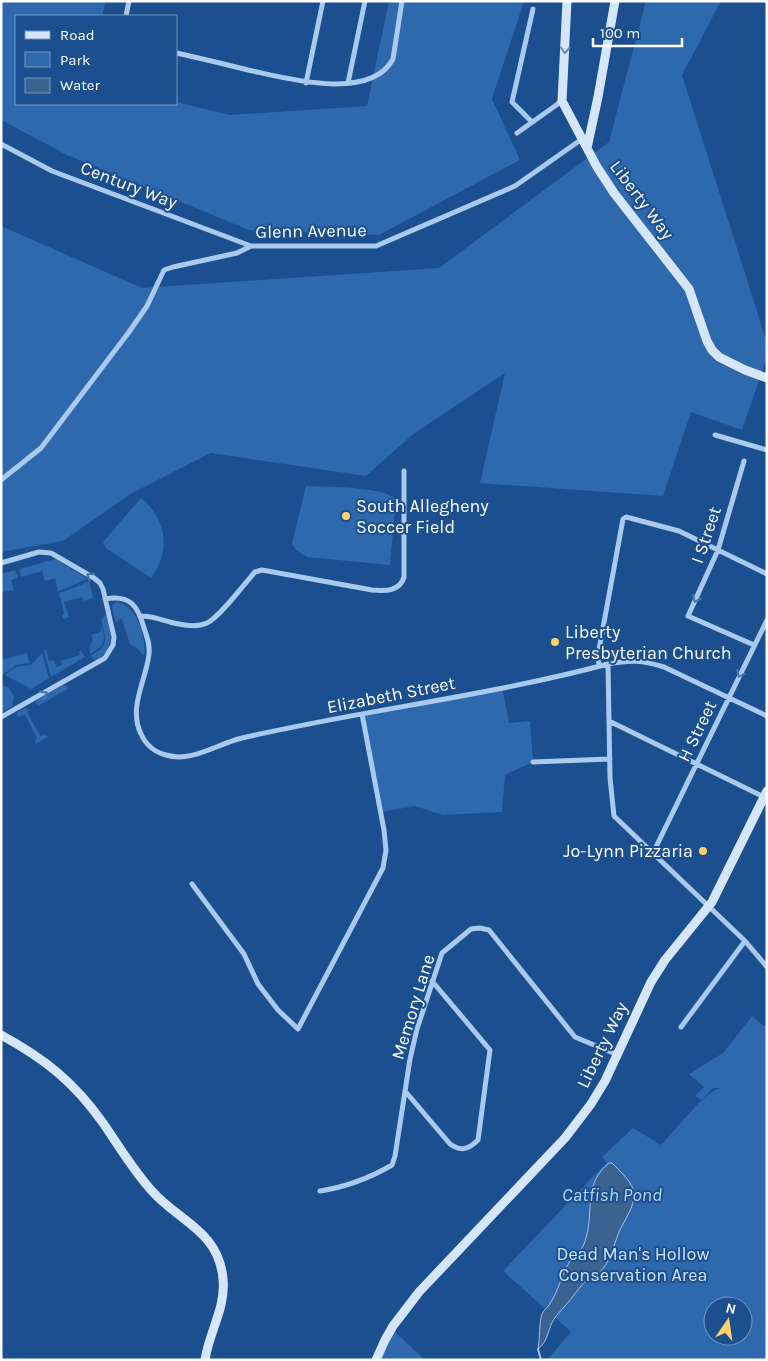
<svg xmlns="http://www.w3.org/2000/svg" width="768" height="1361" font-family="Karla,sans-serif">
<rect width="100%" height="100%" fill="#1b4f8f"/>
<path fill="#2e69ad" fill-rule="evenodd" d="M1,1h105l-4,15h-86v88h160v-2l54,13 137,-9 22,-105h135l-32,98 28,61 -141,75 -130,-5 -182,-75 -66,-35z
M646,1h75l-39,74 85,268v14l-25,73 -51,-18 -28,84 -183,-13 25,-110 -93,62 -46,41 -155,-23 -79,40 -69,48 -62,11v-326l141,62 297,-20 170,-126z
M306,486c21,1 75,0 90,13l-6,66 -83,-8 -10,-6 -5,-7z
M141,498c26,21 30,54 10,80l-45,-30 -3,-6z
M55,559l33,20c-10,3 -19,9 -30,12l-3,-13 -10,3 -3,-10 -21,6 -1,-8z
M15,570l3,8 -7,2 3,10 -13,2v-18z
M89,581l4,17 -9,3 -2,-4 -18,5 5,15 -5,2 -2,-4 2,-1 -5,-21 15,-5z
M117,602c20,3 30,36 27,54l-6,-7 -8,-5 -8,-25h-2l-4,4 -4,-15 1,-4z
M106,614c4,14 9,29 -3,41 -4,3 -5,5 -10,4l-3,-3c20,-11 16,-16 11,-36z
M100,625c8,14 4,21 -10,29v-8l3,-6 -2,-5 10,-3z
M46,650l3,11 5,-1 2,7 6,-2 -1,-4 19,-6 -1,-4h2l4,6 -34,20 -7,-26z
M27,653l2,10 -14,2 -2,3 -12,7v-15z
M42,653l7,25 -18,11 -26,-14 11,-8 15,-2z
M1,685l8,3 5,8 -2,10 -11,7z
M64,685l5,3 -31,18 -2,-3 1,-3z
M502,687l7,36 21,-2 3,41 -28,13 -3,37 -59,3 -28,-9 -34,6 -19,-98z
M25,708l5,2 -3,2 13,24 6,-1 2,2 -12,7 -1,-3 2,-3 -12,-24 -7,3 -1,-2 1,-3z
M752,1016l12,10 3,-2v336h-220l24,-28 -68,-61 104,-109 -5,-5 31,-29 28,17c13,-13 43,-53 59,-57h-7l-11,12 -7,-4 9,-9 -15,-13 34,-21zM713,1306h30v30h-30z
M393,1330l32,30h-46z"/>
<path fill="#3c6290" stroke="#9cc4f0" d="M609,1163h3c7,7 22,21 22,30 1,14 -10,27 -15,39 -6,15 -8,29 -20,41 -3,3 -6,3 -10,5 -10,8 -16,20 -25,29 -3,4 -7,7 -10,12 -6,9 -6,23 -16,30 2,-10 1,-27 4,-35 1,-3 5,-6 7,-9 10,-14 13,-33 22,-45 7,-8 12,-10 15,-22 8,-28 -3,-54 23,-75z"/>
<g fill="none" stroke-linecap="round" stroke-linejoin="round">
<path stroke="#9cc4f0" stroke-width="2" d="M538,1349l3,11"/>
<path stroke="#a9c9ee" stroke-width="5" d="M126,16l3,-15
M176,53c24,5 48,11 72,17 37,8 122,32 145,-11l9,-58
M306,83l17,-82
M348,83l17,-82
M532,122l-20,-20 21,-93
M517,133l45,-32
M1,144l51,27 199,75
M715,435l52,15
M744,461l-26,89 -30,66 66,29
M1,480l40,-32 88,-116 18,-26 17,-36 9,-3 64,-14 14,-7h125l139,-60 67,-47
M1,563l38,-11 12,1 43,25 6,5 3,6 11,48 -1,8 -8,13 -104,59
M105,599c25,-5 33,7 39,29 3,9 6,16 5,26 -3,27 -21,53 -8,80 5,11 13,18 25,21 25,8 51,-11 76,-17 121,-28 246,-42 366,-74 22,-4 34,-4 56,3l103,49
M141,616c14,0 25,6 38,8 9,2 19,3 28,-1 12,-5 38,-40 48,-51l7,-2 110,20c12,1 28,2 32,-13v-106
M608,664l2,114 4,38 131,125 22,26
M599,666l-1,-11 25,-136 3,-2 53,14 88,43
M609,721l155,76
M533,762l77,-3
M653,853l114,-233
M192,884l52,70 14,30 20,26 20,19 85,-161 3,-18 -2,-20 -22,-116
M681,1027l64,-86
M405,1091l45,53c11,8 19,5 28,-4l12,-90 -58,-69
M320,1191c25,-4 50,-13 72,-26l3,-9 15,-97 7,-30 25,-76 29,-24 9,-1 9,2 86,107 43,18"/>
<path stroke="#d6e6fa" stroke-width="9" d="M567,1l-5,100 35,66 17,26 75,96 18,52 5,9 7,7 26,13 22,8
M587,148l11,-51 17,-96
M1,1035c44,24 73,47 102,88 16,23 30,47 49,68 26,30 67,40 71,88 3,29 -14,53 -18,81
M376,1360l9,-20 8,-14 26,-34 146,-154 26,-34 14,-23 46,-99 14,-22 47,-58 55,-111"/>
</g>
<defs><path id="oneway-chevron" d="M-2-3.5L2.5 0L-2 3.5" fill="none" stroke-width="1.6" stroke-linecap="round" stroke-linejoin="round" transform="scale(1.25)"/></defs>
<use stroke="#668bba" href="#oneway-chevron" transform="translate(565 50) rotate(93)"/>
<g stroke="#4674ac">
<use href="#oneway-chevron" transform="translate(90 576) rotate(-147)"/>
<use href="#oneway-chevron" transform="translate(696 599) rotate(114)"/>
<use href="#oneway-chevron" transform="translate(740 674) rotate(116)"/>
<use href="#oneway-chevron" transform="translate(44 694) rotate(-30)"/>
</g>
<g fill="#ffd166" stroke="#1b4f8f" stroke-width="2">
<circle cx="346" cy="516" r="5"/>
<circle cx="555" cy="642" r="5"/>
<circle cx="703" cy="851" r="5"/>
</g>
<g text-anchor="middle" dominant-baseline="central" stroke-width="4" stroke-linejoin="round" paint-order="stroke">
<g font-size="18" fill="#fff" stroke="#1b4f8f">
<text transform="translate(129 185) rotate(21)">Century Way</text>
<text transform="translate(642 200) rotate(53)">Liberty Way</text>
<text transform="translate(311 231) rotate(-1)">Glenn Avenue</text>
<text transform="translate(706 535) rotate(-71)">I Street</text>
<text transform="translate(391 695) rotate(-11)">Elizabeth Street</text>
<text transform="translate(697 731) rotate(-64)">H Street</text>
<text transform="translate(413 1007) rotate(-73)">Memory Lane</text>
<text transform="translate(602 1045) rotate(-64)">Liberty Way</text>
</g>
<g font-size="18" fill="#fff" stroke="#1b4f8f" text-anchor="start">
<text x="356" y="506">South Allegheny<tspan x="356" dy="21">Soccer Field</tspan></text>
<text x="565" y="632">Liberty<tspan x="565" dy="21">Presbyterian Church</tspan></text>
<text x="693" y="851" text-anchor="end">Jo-Lynn Pizzaria</text>
</g>
<g font-size="18" fill="#cfe3fa" stroke="#1b4f8f">
<text x="633" y="1254">Dead Man's Hollow<tspan x="633" dy="21">Conservation Area</tspan></text>
</g>
<g font-size="19" font-style="italic" fill="#b5d3f5" stroke="#1b4f8f">
<text x="612" y="1195">Catfish Pond</text>
</g>
</g>
<rect width="768" height="1361" fill="none" stroke="#ffffff" stroke-width="5"/>
<rect x="15" y="15" width="162" height="90" fill="#1b4f8f" stroke="#7695bc"/>
<rect x="25" y="31" width="25" height="8" fill="#d6e6fa" stroke="#7695bc"/>
<text x="60" y="40" font-size="15" fill="#ffffff">Road</text>
<rect x="25" y="52" width="25" height="15" fill="#2e69ad" stroke="#7695bc"/>
<text x="60" y="65" font-size="15" fill="#ffffff">Park</text>
<rect x="25" y="78" width="25" height="15" fill="#3c6290" stroke="#7695bc"/>
<text x="60" y="90" font-size="15" fill="#ffffff">Water</text>
<g transform="translate(728 1321) rotate(13)"><circle r="24" fill="#1b4f8f" stroke="#7695bc"/>
<path d="M0-4L9 19L0 12L-9 19Z" fill="#ffd166"/>
<text y="-8" font-size="14" font-weight="bold" text-anchor="middle" fill="#ffffff">N</text>
</g>
<path d="M593 38v8h89v-8" fill="none" stroke="#ffffff" stroke-width="2.5"/>
<text x="600" y="38" font-size="15" fill="#ffffff" stroke="#1b4f8f" stroke-width="4" paint-order="stroke">100 m</text>
</svg>
